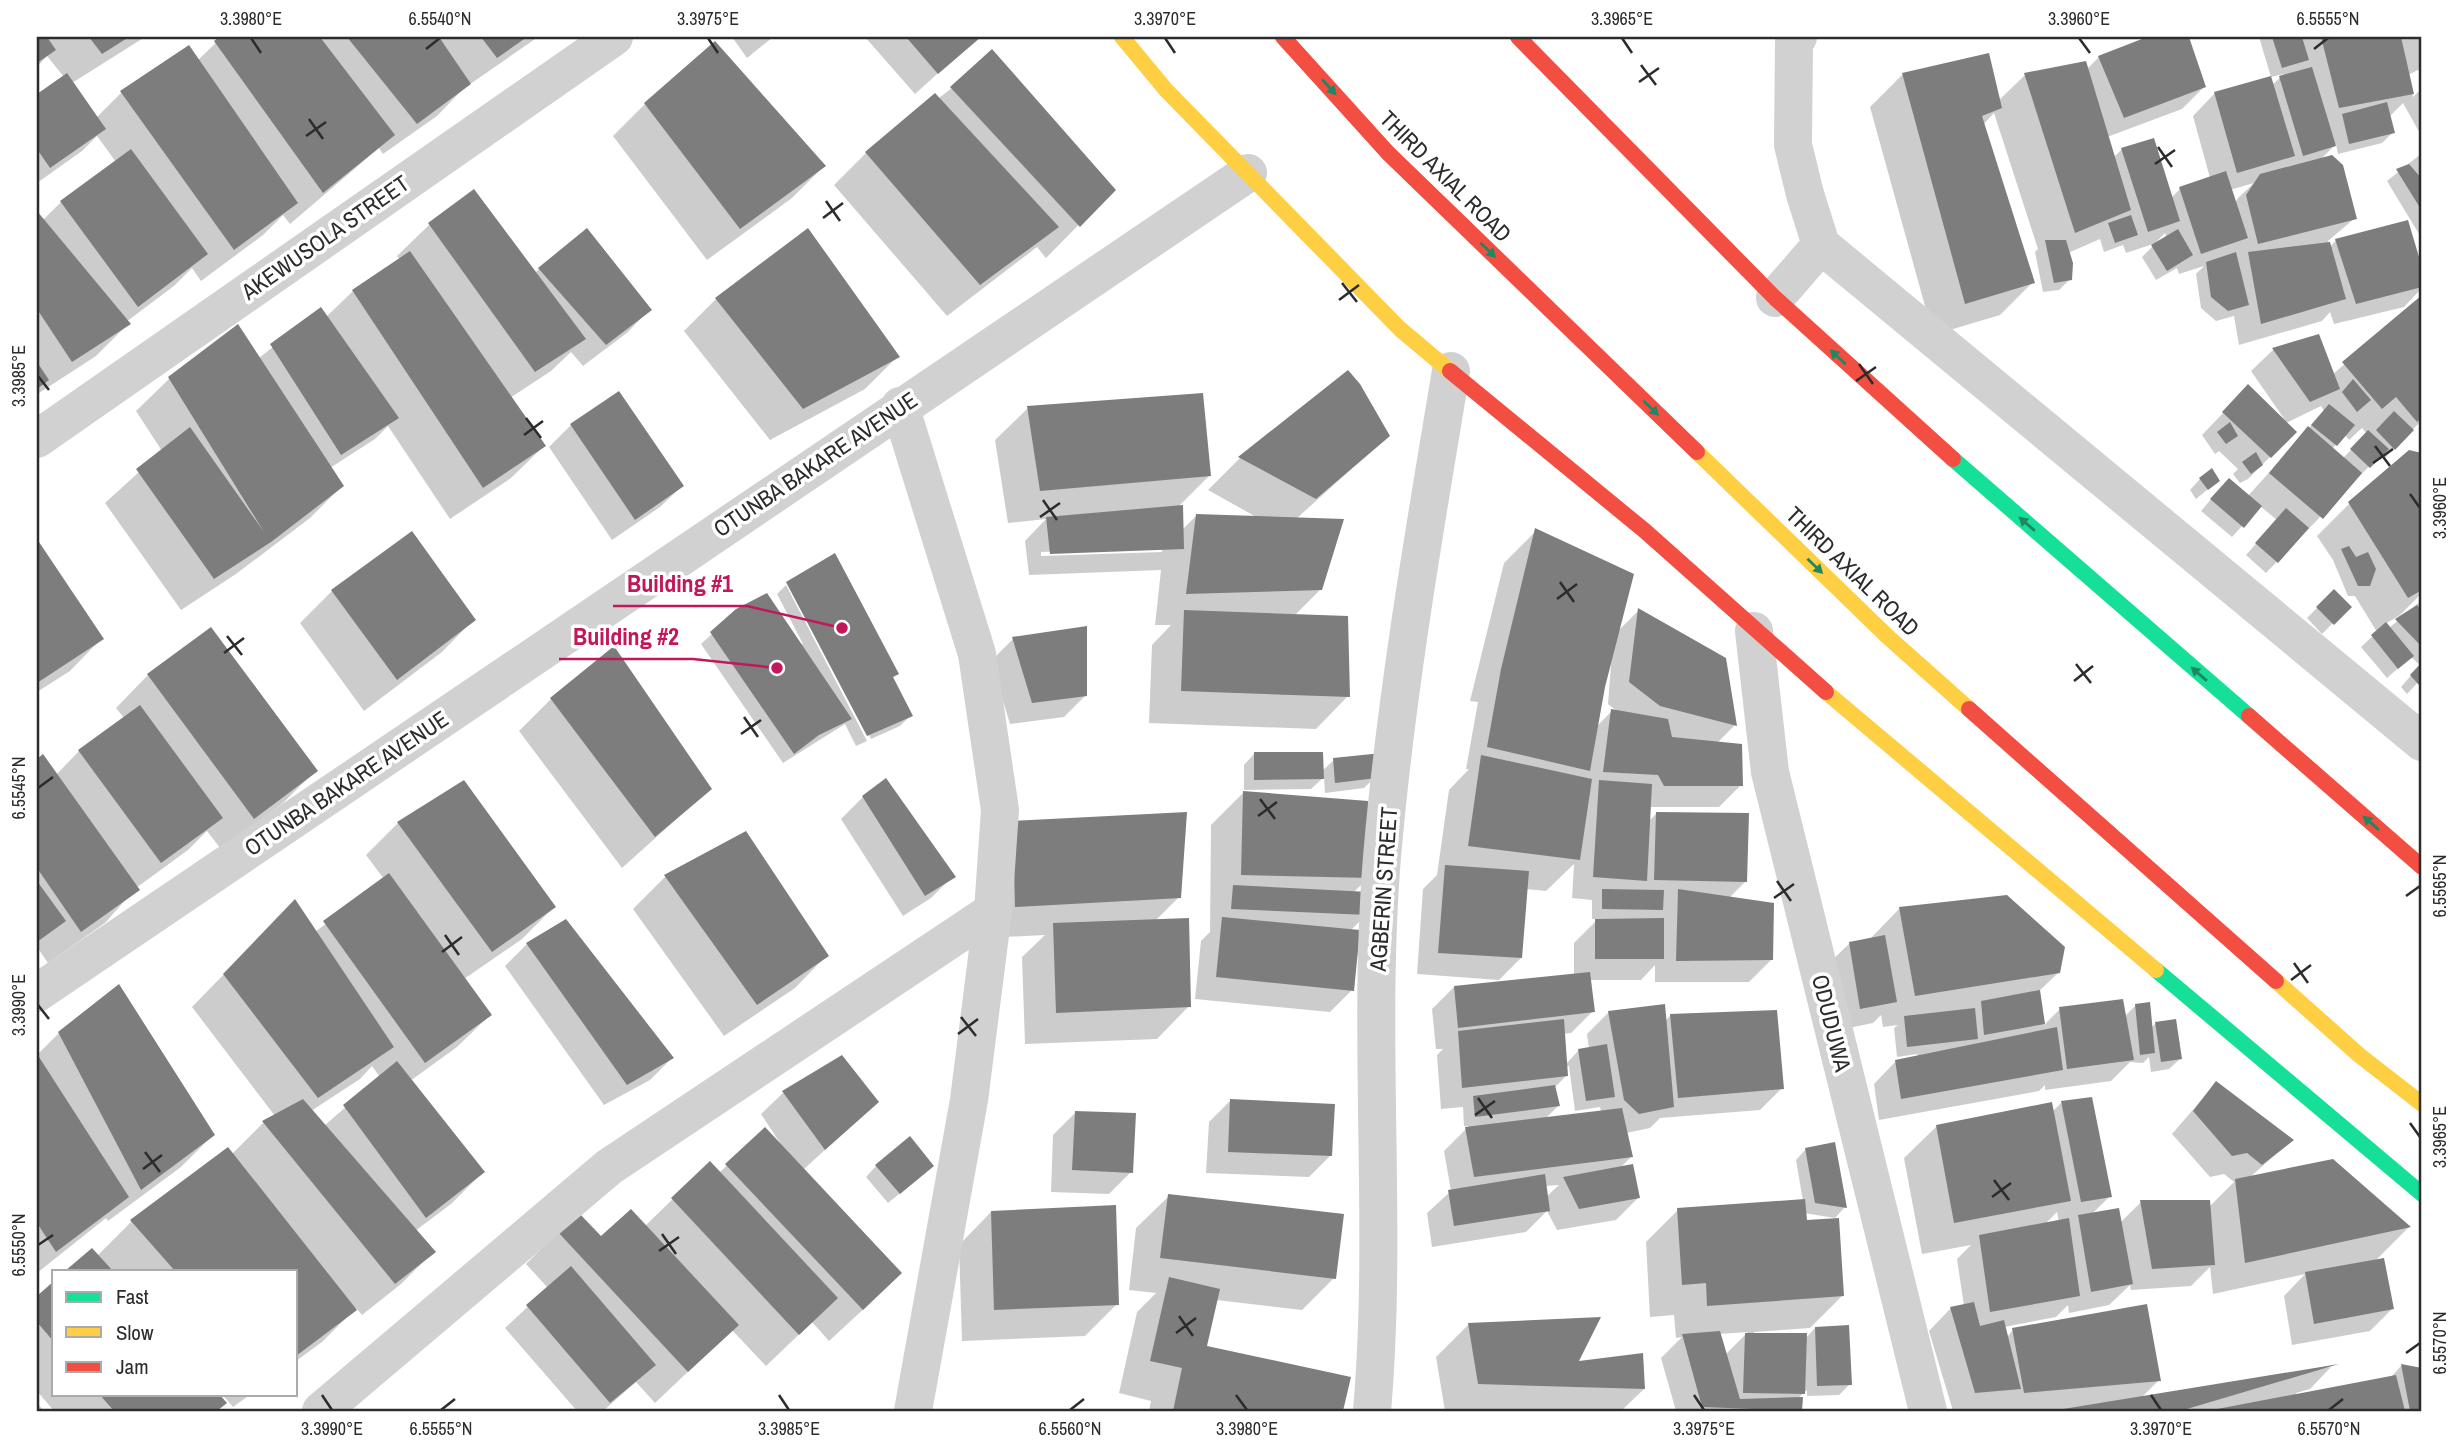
<svg xmlns="http://www.w3.org/2000/svg" width="2459" height="1448" font-family="'Archivo Narrow',sans-serif">
<rect width="100%" height="100%" fill="#fff"/>
<path fill="#0003" fill-rule="evenodd" d="M37,37h108l-73,46 24,35 25,-25 68,-46 9,13 24,-23h316l-75,52 -26,27 -54,38 -4,-6 -89,76 -7,-9 -20,20 -62,46 -9,-13 -18,18 -48,36 2,2 -32,32 -57,37 -2,-3v-176l5,7 19,-19 55,-40 -19,-26 -15,15 -45,32v-87l27,-19 -17,-21 -10,11z
M732,37h41l-26,21z
M865,37h111l1,1 -62,56z
M2152,37h35l17,50 -22,22 -75,28 6,21 9,-9 49,49 9,-9 30,-11 -17,-62 21,-22 56,-16 2,7 12,-11 -13,3 -12,-40h163v31l-14,7 5,22 9,-9v49l-19,-34 -14,14 4,15 -11,11 -44,11 -2,-10 -16,16 35,58 -27,23 2,6 6,-7 71,-18 15,51v15l-18,19 -70,17 -4,-12 -8,9 -83,24 -5,-29 -18,5 -15,-13 -5,-34 8,-8 -25,8 -2,-6 -21,12 -14,-23 14,-14 -30,10 -3,-8 -19,7 -4,-13 -32,14 2,26 -11,11 -16,2 -8,-40 3,-3 -44,-136 -11,12 50,157 -33,33 -67,20 -63,-228 32,-32 86,-20 10,46 27,-26 62,-6 12,-12zM2254,183l-16,15 -3,5 -5,-13zM2165,233l2,5 -11,4z
M952,88l161,102 -67,68 -9,-11 -90,69 -113,-131 32,-32z
M645,104l179,62 -32,32 -85,62 -94,-124z
M2422,153v79l-3,2 -32,-53z
M430,224l105,49 4,-4 110,41 -21,22 -45,34 -12,-14 -20,19 -41,27 34,48 -33,32 -61,41 -62,-93 -13,13 -45,29 12,18 -32,32 -74,56 -55,36 -76,-107 57,-52 -26,-40 33,-32 69,-53 21,32 62,-49 5,8 27,-26 47,-31 -3,-4z
M2422,297v123l-38,39 -4,-4 -114,118 -20,-18 31,-35 -17,-14 -28,31 -31,-26 17,-20 30,5 76,-85 -3,-5 -35,17 9,9 -47,47 -8,4 -7,-9 5,-5 -19,-18 -4,3 -13,-19 46,-48 37,33 -34,-49 22,-21 45,-14 14,39zM2362,428l5,6 -24,24 -11,-9 13,-14 4,5z
M716,299l181,58 -32,32 -95,51 -86,-109z
M1348,372l40,64 -92,83 25,70 -27,27 54,80 -32,33 -167,-6 3,-78 19,-20h-16l6,-55 -132,5 -4,-34 21,-22 -38,4 -13,-83 33,-32 181,68 -31,31 4,23 14,-14 62,2 -50,-28 31,-31zM1162,548v4l-121,4v-4z
M571,425l111,61 -22,21 -48,33 -63,-93z
M2421,455l1,138 -22,22 -15,9 4,4 33,-28v78l-15,16 -6,-7 19,-22 -9,-8 -24,21 -26,-31 16,-15 -22,-36h-7l-15,-36 -16,-24 33,-33z
M2200,479l18,2 -22,18 -6,-9z
M1536,531l81,101 22,-22 96,115 -18,18 24,42 -22,22h-70l-1,15 8,-8 89,68 -16,16 42,62 -22,22h-94v-17l-14,15h-52l4,31 -22,22 -8,1 3,30 13,-14 10,-1 -2,-15 22,-22 55,10 7,-7 111,73 -22,22 -100,8 -10,10 -24,5 6,23 -13,13 19,29 -22,22 -59,10 -10,-19 -21,21 -94,15 -5,-34 24,-22 -7,-40 25,-25h-5l-1,-19 -22,2 -4,-54 6,-6h-7l-4,-40 22,-22 120,-12v-32l24,-24h-6v-19l-20,-2 2,-34 -28,27 -20,-2 -5,69 -22,22 -82,-6 6,-85 14,-14 12,-85 20,-21h-3l12,-67 -8,-1 34,-138zM1612,652l-4,52 10,8 -6,-1 -16,16zM1566,1066h3l6,45 25,-4 1,5 -56,7 13,-13 -4,-18 13,-13zM1559,1185l-13,12 -1,-11z
M37,542l65,96 -32,33 -33,21z
M835,555l62,118 -5,5 19,37 -11,11 -29,13 -84,-155z
M786,585l81,156 -11,5 -11,-22 -62,39 -82,-119 11,-10 91,10 -26,-50z
M332,591l142,28 -32,33 -78,59 -64,-88z
M2334,591l15,16 -27,27 -15,-16z
M1013,639l73,56 -22,22 -54,7 -19,-63z
M148,675l167,96 -32,32 -62,46 -14,-18 -19,19 -52,38 -31,35 -57,40 -11,-16v-186l6,-5 13,19 23,-24 45,-33 -8,-10z
M551,699l159,90 -88,79 -103,-137z
M1254,754l68,17 12,-11 41,17 -11,11 -39,5 -1,-16 -13,12 -67,1v-25z
M1243,793l126,84 -16,16 13,22 -16,16 2,59 -22,22 -135,-13 6,-58 9,-9 1,-107z
M863,797l90,79 -22,22 -28,18 -62,-97z
M398,823l156,84 -32,32 -58,40 26,36 -33,32 -47,34 73,91 -32,32 -36,27 18,21 -32,32 -39,31 -6,-7 -34,34 -26,19v-90h-228l24,-21 5,6 34,-34 97,-73 4,5 31,-31 12,-7 -83,-109 71,-73 52,-2 69,-53 -18,-24zM372,1066l8,11 -56,49 -13,-15 49,-32z
M981,855l198,42 -24,24 34,85 -32,33 -132,5 -3,-87 23,-22 -62,3z
M666,876l161,79 -32,33 -71,48 -91,-127z
M1899,909l160,63 -21,20 6,33 16,-16 65,7 11,-11 15,23 5,-5 24,36 -11,10 -18,3 -2,-15 -6,6 -13,-1 -19,19 -66,9v-5l-6,6 -160,29 -5,-36 22,-23 22,-4 -1,-3 -20,3 -3,-29 4,-3 -15,2 -2,-12 -8,8 -34,7 -12,-65 23,-22 19,-3z
M527,944l145,114 -22,22 -46,25 -99,-139z
M59,1033l154,102 -32,32 -73,54 -2,-3 -69,55v-218z
M2216,1083l76,57 -43,38 160,49 -34,34 17,48 -22,22 -78,14 -8,-49 21,-22 -92,20 -3,-27 -19,19 -60,4 -1,-5 -21,20 -40,8 -1,-8 -12,12 -52,10 3,10 6,-7 146,50 -18,18 190,-31 -21,22 -14,4 1,3 93,-18 11,-12 21,4v41h-469l-24,-80 21,-22 14,-3 -7,-47 14,-14 -49,9 -18,-96 33,-32 115,-14 9,-9 49,93 -19,19 29,8 21,-21 68,5 25,-25 -10,-8 -14,3 -38,-43zM2057,1212l2,10 -14,2z
M783,1093l71,30 -51,47 65,135 -39,36 -17,-19 -46,44 -34,-36 -77,73 -19,-21 -33,29h-26l-72,-83 43,-40 -22,-24 32,-32 43,7 44,-13 65,-63 9,10 46,-44 19,20 -23,-35z
M1231,1100l100,55 -22,22 -103,-4 3,-51z
M1075,1113l56,59 -22,22 -58,-2 2,-57z
M1806,1149l39,58 -10,11 -31,-5 1,9 38,73 -33,33 -56,4v2l51,5 10,-11 35,56 -11,11 -32,1v-6l-10,9h4l-1,12h-124l-15,-53 21,-21 -6,1 -2,-23 -24,2 -4,-75 32,-32 125,-9 -7,-41zM1748,1332l-23,23 -6,-21z
M876,1166l45,10 -33,27 -22,-26z
M1169,1196l165,82 -32,32 -86,-10 -11,47 144,31 -8,33h-192l2,-10 -32,-8 18,-81 19,-19 -27,-3 7,-62z
M991,1212l126,92 -32,32 -123,5 -3,-96z
M54,1283v111h163l7,8 -9,9h-161l-17,-20v-93z
M1469,1324l107,39 68,26 -23,22h-176l-9,-54z
M222,1394h29l-18,13z
M37,1403l7,8h-7z"/>
<path fill="#7d7d7d" d="M37,37h10l9,13 -19,13z
M89,37h40l-27,17z
M219,37h101l75,98 -72,58 -109,-152z
M347,37h92l32,47 -54,40z
M481,37h46l-30,21z
M906,37h75l-43,37z
M2147,37h42l17,50 -82,31 -26,-62z
M2272,37h30l7,23 -27,8z
M2321,37h80l13,57 -75,14z
M715,41l111,125 -86,63 -96,-126z
M189,45l109,158 -64,47 -114,-159z
M992,49l124,141 -36,37 -130,-140z
M1989,53l13,55 -20,8 53,167 -70,21 -63,-231z
M2086,61l45,149 -56,23 -51,-160z
M2312,67l24,79 -33,10 -24,-80z
M67,73l39,56 -56,39 -13,-19v-55z
M2271,76l24,80 -58,17 -23,-81z
M935,93l124,134 -79,58 -115,-133z
M2387,102l8,31 -46,11 -7,-30z
M2154,138l26,83 -32,11 -27,-84z
M131,149l77,105 -70,53 -78,-106z
M2332,155l11,10 14,54 -99,25 -12,-49 14,-21z
M2409,164l13,15v32l-26,-42z
M2226,171l22,67 -47,16 -22,-67z
M474,189l112,150 -51,33 -107,-149z
M37,211l94,113 -59,38 -35,-53z
M2131,215l7,20 -23,8 -7,-20z
M2408,220l14,47v20l-66,17 -21,-65z
M587,228l65,82 -46,35 -68,-77z
M808,228l92,129 -97,52 -88,-111z
M2178,229l15,26 -26,16 -16,-26z
M2045,240h21l7,23 -1,17 -18,3z
M2330,242l16,57 -85,25 -13,-72z
M410,251l136,195 -63,42 -131,-198z
M2236,252l13,53 -21,6 -17,-14 -5,-35z
M2422,295v122l-5,5 -21,-25 -14,12 -40,-47z
M321,307l78,111 -58,37 -71,-111z
M238,324l106,162 -73,56 -57,37 -78,-110 54,-42 74,105 -96,-155z
M2319,334l21,55 -30,13 -38,-54z
M37,362l12,18 -12,9z
M1348,370l12,14 30,52 -74,63 -78,-42z
M2353,379l18,21 -14,12 -15,-20z
M2248,384l49,48 -26,26 -49,-46z
M619,391l65,95 -49,34 -65,-96z
M1203,393l8,83 -171,15 -13,-85z
M2329,404l26,21 -18,21 -26,-21z
M2394,411l20,19 -19,20 -19,-20z
M2230,422l8,14 -12,8 -9,-12z
M2308,426l54,47 -39,46 -54,-46z
M2368,430l21,19 -19,19 -20,-19z
M2409,450l13,3v137l-14,8 -60,-96z
M2256,452l7,13 -12,9 -9,-12z
M2212,468l8,13 -12,9 -9,-12z
M2229,478l33,28 -18,22 -34,-29z
M1183,505l1,44 -134,5 -4,-37z
M2286,508l23,20 -31,35 -23,-20z
M1196,514l148,5 -22,71 -136,4z
M1535,528l99,46 -29,113 -15,84 -103,-24 14,-78z
M412,531l64,89 -79,60 -66,-90z
M37,539l67,100 -67,44z
M2349,546l7,11 12,-5 8,17 -6,17h-12l-17,-37z
M835,553l64,121 -6,3 20,39 -46,20 -81,-154z
M2334,589l18,18 -18,18 -18,-18z
M767,593l85,126 -33,16 -25,19 -84,-122 26,-23z
M2417,605l5,5v37l-27,-28z
M1638,608l88,50 11,68 -77,-20 -31,-24z
M1184,610l164,6 2,81 -169,-6z
M2386,622l28,34 -16,13 -27,-34z
M1087,626v70l-55,7 -20,-66z
M211,627l107,144 -64,48 -107,-145z
M614,646l98,143 -57,48 -105,-139z
M2422,662v19l-3,4 -9,-10z
M140,705l83,113 -62,45 -83,-113z
M1611,709l57,10 4,18 70,7 1,42h-79l-6,-11 -55,-3z
M1254,752h69l1,27 -70,1z
M1382,753l-5,25 -42,5 -2,-25z
M43,754l97,136 -59,42 -44,-64v-109z
M1481,755l111,24 -12,81 -112,-14z
M886,778l70,99 -31,19 -63,-100z
M464,780l92,127 -64,45 -95,-130z
M1599,780l53,4 -5,97 -54,-4z
M1243,791l125,10 3,77 -130,-3z
M1187,812l-6,86 -166,9 -2,-86z
M1656,812l93,1 -2,69 -93,-2z
M746,831l83,125 -72,49 -93,-130z
M1445,865l84,6 -7,87 -84,-5z
M389,873l103,142 -67,48 -102,-142z
M37,881l29,40 -29,21z
M1233,885l136,7 -1,23 -137,-6z
M1602,889l62,1 -1,20 -61,-1z
M1678,889l96,14 -1,57 -97,1z
M2007,895l58,52 -5,26 -145,23 -16,-89z
M295,899l99,148 -76,51 -95,-124z
M1222,917l138,13 -6,61 -138,-14z
M1189,918l2,89 -135,6 -3,-90z
M1664,918v41h-69v-40z
M566,919l108,139 -47,27 -101,-142z
M1885,935l12,67 -37,7 -11,-67z
M1590,972l5,40 -137,16 -4,-42z
M119,984l96,151 -74,55 -83,-158z
M2040,990l5,34 -61,11 -3,-34z
M2123,999l11,61 -67,9 -8,-62z
M2150,1002l5,51 -15,2 -5,-51z
M1665,1004l9,103 -35,7 -15,-14 -16,-89z
M1975,1008l3,31 -71,8 -3,-31z
M1777,1010l7,79 -106,9 -8,-84z
M1564,1019l4,57 -106,12 -4,-57z
M2176,1019l6,40 -21,3 -6,-40z
M2057,1027l6,43 -162,29 -6,-39z
M1607,1044l8,53 -29,4 -8,-52z
M842,1055l37,47 -54,48 -43,-59z
M39,1057l90,140 -73,55 -19,-29v-164z
M397,1061l88,111 -59,46 -83,-113z
M2216,1081l78,59 -32,25 -15,-12 -15,3 -39,-45z
M1555,1085l5,21 -85,11 -2,-21z
M2092,1097l20,100 -31,5 -20,-101z
M303,1099l133,153 -41,32 -133,-163z
M1230,1099l105,5 -3,52 -104,-4z
M2052,1102l19,99 -117,22 -18,-98z
M1622,1108l11,49 -159,20 -9,-50z
M1075,1111l61,2 -3,60 -61,-3z
M765,1127l137,146 -39,37 -138,-146z
M910,1136l24,30 -34,28 -25,-29z
M1835,1142l12,66 -32,-5 -10,-55z
M228,1147l129,163 -61,46v-85h-121l-45,-51z
M2333,1159l78,68 -166,36 -10,-84z
M710,1161l128,137 -39,37 -128,-137z
M1633,1164l7,34 -61,11 -16,-32z
M1545,1174l5,37 -96,15 -6,-36z
M1168,1194l176,20 -8,65 -176,-21z
M1805,1199l2,21 32,-2 5,78 -137,10 -1,-23 -24,2 -5,-77z
M2140,1200h70l5,65 -63,4z
M1116,1205l3,100 -125,5 -3,-99z
M2119,1208l14,76 -42,8 -13,-77z
M631,1209l108,116 -51,47 -131,-141 21,-19 23,24z
M2069,1218l11,78 -90,16 -11,-77z
M92,1248l21,23h-48z
M2384,1258l10,51 -80,15 -9,-52z
M571,1266l85,99 -46,38 -84,-98z
M1169,1277l51,12 -13,57 144,31 -8,34h-170l9,-43 -32,-7z
M54,1281v61l-17,-20v-26z
M1974,1302l6,24 24,-6 17,69 -46,4 -25,-86z
M2147,1304l14,77 -137,12 -12,-65z
M1601,1317l-22,44 64,-8 2,36 -167,-5 -10,-61z
M1849,1325l3,60 -35,1 -2,-59z
M1720,1331l20,68 63,-2 -1,14 -100,-4 -20,-73z
M1745,1333h62l-2,61 -62,-1z
M2339,1364l-159,47h-123v-1z
M2401,1364l21,4v43h-12z
M2396,1375l9,36h-193v-1z
M99,1394h120l8,9 -10,8h-103z"/>
<g fill="none" stroke-linecap="round" stroke-linejoin="round">
<path stroke="#d1d1d1" stroke-width="38" d="M1798,37l-4,4 -1,104 12,49 16,51
M1821,245l601,497
M1775,298l46,-53
M900,406l77,248 23,156 -7,101 -24,189 -56,311
M37,439l577,-402
M1754,631l16,141 158,639
M37,993l1211,-820
M321,1411l288,-244 384,-256
M1372,1411c16,-184 -5,-369 10,-554 14,-163 42,-324 69,-486"/>
<path stroke="#16e098" stroke-width="16" d="M1953,459l296,257
M2156,970l266,224"/>
<path stroke="#ffcf43" stroke-width="16" d="M1122,37l44,53 234,239 50,42
M1697,452l191,185 81,72
M1826,692l330,278
M2276,981l83,74 63,49"/>
<path stroke="#f24e42" stroke-width="16" d="M1283,37l105,116 309,299
M1518,37l257,261 178,161
M1450,371l195,160 181,161
M1969,709l307,272
M2249,716l173,151"/>
</g>
<defs><path id="oneway-solid" d="M-6-.8H1V-3.2L6.5 0L1 3.2V.8H-6Z" transform="scale(1.75)"/></defs>
<g fill="#218662">
<use href="#oneway-solid" transform="translate(1329 87) rotate(48)"/>
<use href="#oneway-solid" transform="translate(1488 250) rotate(44)"/>
<use href="#oneway-solid" transform="translate(1838 357) rotate(-137)"/>
<use href="#oneway-solid" transform="translate(1651 408) rotate(44)"/>
<use href="#oneway-solid" transform="translate(2027 524) rotate(-139)"/>
<use href="#oneway-solid" transform="translate(1815 566) rotate(44)"/>
<use href="#oneway-solid" transform="translate(2199 674) rotate(-139)"/>
<use href="#oneway-solid" transform="translate(2371 823) rotate(-139)"/>
</g>
<path fill="none" stroke="#2c2c2c" stroke-width="2.5" d="M251,38l10,15M708,38l10,15M1165,38l10,15M1622,38l10,15M2079,38l11,15M426,49l14,-11M2314,49l14,-11M1641,65l15,20M1639,82l20,-14M309,119l14,20M306,136l20,-14M2158,147l14,20M2155,164l20,-14M826,201l14,20M823,218l20,-15M1342,283l15,19M1339,300l20,-15M1859,364l14,20M38,376l11,14M1856,381l20,-14M526,418l15,20M524,435l19,-14M2375,446l15,20M2373,463l20,-14M2410,494l10,14M1043,500l14,20M1040,517l20,-14M1560,582l14,20M1557,599l20,-15M227,636l15,19M224,653l20,-15M2076,664l15,19M2074,681l19,-15M744,717l14,20M741,734l20,-14M38,788l15,-11M1260,799l15,20M1258,816l19,-14M1777,881l14,20M2406,896l14,-10M1774,898l20,-14M445,935l14,20M442,952l20,-15M2294,963l14,20M2291,980l20,-15M38,1005l11,14M961,1017l15,19M958,1034l20,-15M1478,1098l14,20M1475,1115l20,-14M2410,1123l10,14M145,1152l15,20M143,1169l19,-14M1994,1180l15,20M1992,1197l19,-14M662,1234l14,20M38,1245l15,-10M659,1251l20,-14M1179,1316l14,20M1176,1333l20,-15M2406,1353l14,-10M322,1395l10,15M779,1395l10,15M1236,1395l11,15M1694,1395l10,15M2151,1395l10,15M441,1410l14,-11M1070,1410l14,-11M2329,1410l14,-11"/>
<g text-anchor="middle" dominant-baseline="central" stroke-width="7" stroke-linejoin="round" paint-order="stroke">
<g font-size="23" fill="#2c2c2c" stroke="#fff">
<text transform="translate(1446 176) rotate(45)">THIRD AXIAL ROAD</text>
<text transform="translate(325 237) rotate(-35)">AKEWUSOLA STREET</text>
<text transform="translate(815 464) rotate(-34)">OTUNBA BAKARE AVENUE</text>
<text transform="translate(1853 571) rotate(44)">THIRD AXIAL ROAD</text>
<text transform="translate(346 783) rotate(-34)">OTUNBA BAKARE AVENUE</text>
<text transform="translate(1383 889) rotate(-86)">AGBERIN STREET</text>
<text transform="translate(1832 1023) rotate(76)">ODUDUWA</text>
</g>
</g>
<path fill="none" stroke="#c2185b" stroke-width="2.5" d="M842 628L747 606H613M777 668L693 659H559"/>
<g fill="#c2185b" stroke="#fff" stroke-width="2.5">
<circle cx="842" cy="628" r="7"/>
<circle cx="777" cy="668" r="7"/>
</g>
<g font-size="24" text-anchor="middle" font-weight="bold" fill="#c2185b" stroke="#fff" stroke-width="7" stroke-linejoin="round" paint-order="stroke">
<text x="680" y="592">Building #1</text>
<text x="626" y="645">Building #2</text>
</g>
<rect width="2459" height="1448" fill="none" stroke="#ffffff" stroke-width="77"/>
<rect x="52" y="1270" width="245" height="126" fill="#ffffff" stroke="#ababab" stroke-width="2"/>
<rect x="66" y="1292" width="35" height="10" fill="#16e098" stroke="#ababab" stroke-width="2"/>
<text x="116" y="1304" font-size="21" fill="#2c2c2c">Fast</text>
<rect x="66" y="1327" width="35" height="10" fill="#ffcf43" stroke="#ababab" stroke-width="2"/>
<text x="116" y="1340" font-size="21" fill="#2c2c2c">Slow</text>
<rect x="66" y="1362" width="35" height="10" fill="#f24e42" stroke="#ababab" stroke-width="2"/>
<text x="116" y="1374" font-size="21" fill="#2c2c2c">Jam</text>
<rect x="38" y="38" width="2382" height="1372" fill="none" stroke="#2c2c2c" stroke-width="2.5"/>
<g font-size="18" text-anchor="middle" fill="#2c2c2c">
<text x="251" y="25">3.3980°E</text>
<text x="440" y="25">6.5540°N</text>
<text x="708" y="25">3.3975°E</text>
<text x="1165" y="25">3.3970°E</text>
<text x="1622" y="25">3.3965°E</text>
<text x="2079" y="25">3.3960°E</text>
<text x="2328" y="25">6.5555°N</text>
<text transform="translate(19 376) rotate(-90)" y="6">3.3985°E</text>
<text transform="translate(2440 508) rotate(-90)" y="6">3.3960°E</text>
<text transform="translate(19 788) rotate(-90)" y="6">6.5545°N</text>
<text transform="translate(2440 886) rotate(-90)" y="6">6.5565°N</text>
<text transform="translate(19 1005) rotate(-90)" y="6">3.3990°E</text>
<text transform="translate(2440 1137) rotate(-90)" y="6">3.3965°E</text>
<text transform="translate(19 1245) rotate(-90)" y="6">6.5550°N</text>
<text transform="translate(2440 1343) rotate(-90)" y="6">6.5570°N</text>
<text x="332" y="1435">3.3990°E</text>
<text x="441" y="1435">6.5555°N</text>
<text x="789" y="1435">3.3985°E</text>
<text x="1070" y="1435">6.5560°N</text>
<text x="1247" y="1435">3.3980°E</text>
<text x="1704" y="1435">3.3975°E</text>
<text x="2161" y="1435">3.3970°E</text>
<text x="2329" y="1435">6.5570°N</text>
</g>
</svg>
